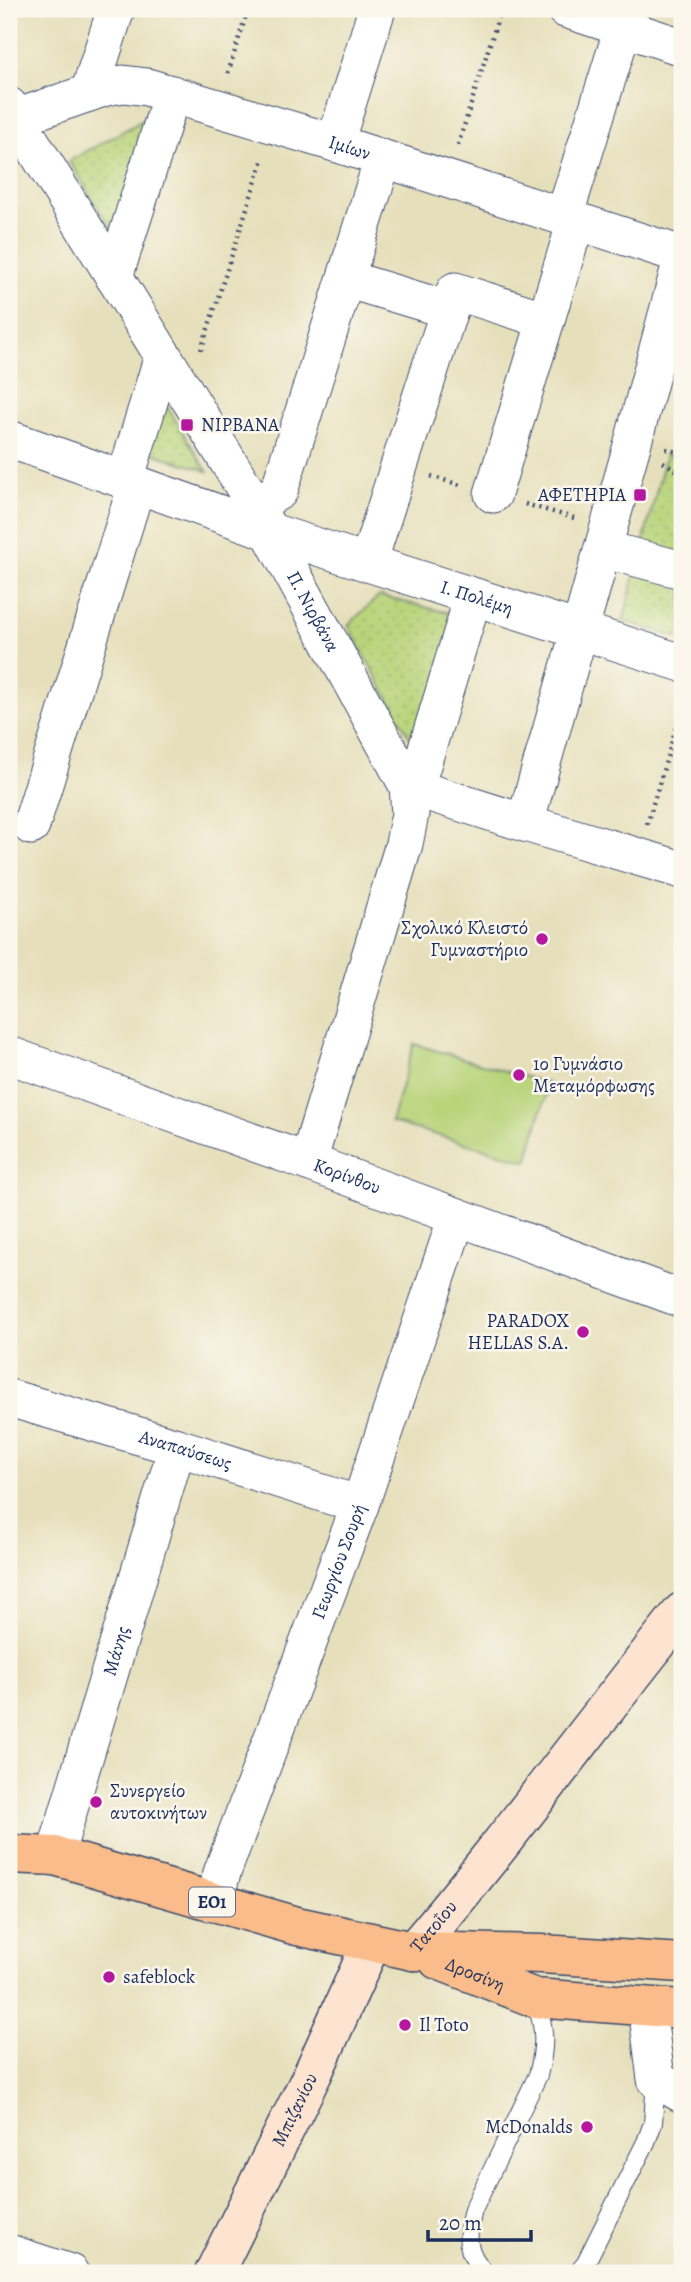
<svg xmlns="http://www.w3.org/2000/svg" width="691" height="2282" font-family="Alegreya,serif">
<defs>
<pattern id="park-dots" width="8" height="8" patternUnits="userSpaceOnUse" patternTransform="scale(1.75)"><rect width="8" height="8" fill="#b7d378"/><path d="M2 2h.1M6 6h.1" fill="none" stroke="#9db56a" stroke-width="1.8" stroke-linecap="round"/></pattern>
</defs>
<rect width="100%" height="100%" fill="#fbf7ec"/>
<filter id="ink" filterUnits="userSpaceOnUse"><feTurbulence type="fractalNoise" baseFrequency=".0143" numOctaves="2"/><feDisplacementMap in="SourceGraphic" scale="14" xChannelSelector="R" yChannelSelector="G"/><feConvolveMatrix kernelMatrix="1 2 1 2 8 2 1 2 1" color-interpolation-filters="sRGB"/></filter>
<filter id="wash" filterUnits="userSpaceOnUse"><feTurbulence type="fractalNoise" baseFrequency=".00686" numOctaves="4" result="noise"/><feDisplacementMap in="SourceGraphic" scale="28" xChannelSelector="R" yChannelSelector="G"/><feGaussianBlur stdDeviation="1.57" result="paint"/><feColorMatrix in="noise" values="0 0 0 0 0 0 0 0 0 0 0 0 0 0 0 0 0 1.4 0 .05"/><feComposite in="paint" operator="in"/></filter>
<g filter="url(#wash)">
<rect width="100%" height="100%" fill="#e6dfbb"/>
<path fill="#b7d378" stroke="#69816b" stroke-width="2" d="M414,1044l135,40 -22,77 -136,-39z"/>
<path fill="url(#park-dots)" stroke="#69816b" stroke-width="2" d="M154,114l-40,120 -45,-73z
M161,397l46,74 -62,-20z
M666,454l16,5v180l-59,-18z
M379,596l79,19 -41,136 -69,-126z"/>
</g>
<g filter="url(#ink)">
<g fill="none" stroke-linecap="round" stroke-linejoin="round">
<g stroke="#39496c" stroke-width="20">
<path id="lane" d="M485,2273c-20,-22 -19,-35 -12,-63l65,-135c8,-30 7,-48 -3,-77
M577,2273l9,-11 60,-120 7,-19 3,-44"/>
</g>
<g stroke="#39496c" stroke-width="39">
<g id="street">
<path d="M565,9l117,38"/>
<path d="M89,93l27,-84"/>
<path id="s1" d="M9,106l246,399 153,281 2,28 -6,30 -96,318"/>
<path id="s2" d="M16,118l90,-31 17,-3 24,3 188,56 347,112"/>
<path d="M335,143l42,-134"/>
<path d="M564,217l59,-189"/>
<path d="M114,277l58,-183"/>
<path d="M346,279l103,31 -81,253"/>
<path d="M449,310l6,-19 91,29"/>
<path id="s3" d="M9,439l262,93 411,131"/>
<path d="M125,480l38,-124"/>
<path d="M493,494l83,-273"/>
<path d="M255,505l24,-14 104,-332"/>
<path d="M603,549l79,21"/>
<path d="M408,786l117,37 157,47"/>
<path d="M415,788l58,-191"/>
<path d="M525,823l108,-381 49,-183"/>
<path d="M31,826l106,-342"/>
<path id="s4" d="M9,1055l299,107 374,137"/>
<path id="s5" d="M9,1398l168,49 183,58"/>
<path id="s6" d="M55,1856l122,-409"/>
<path id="s7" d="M213,1903l10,-33 137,-365 97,-288"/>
<path d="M647,2007l9,72 26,15"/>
<path d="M9,2253l61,20"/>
</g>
</g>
<g stroke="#39496c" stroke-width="41">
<g id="secondary">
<path id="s8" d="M413,1951c94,-110 179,-227 269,-339"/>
<path id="s9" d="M214,2273l99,-200 58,-129"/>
</g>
</g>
<g stroke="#39496c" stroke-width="41">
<g id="primary">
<path d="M9,1854l46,2 242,70 116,25 129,3 140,9"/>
<path id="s10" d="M438,1960l97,38 147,11"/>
</g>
</g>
<path stroke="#39496c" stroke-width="4.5" stroke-dasharray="2 5" stroke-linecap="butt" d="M228,73l20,-64
M458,145l43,-136
M201,350l62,-191
M666,449l16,4
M663,462l15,9 4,9
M431,476l29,9
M525,504l49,14
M647,824l35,-116"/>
<use href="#lane" stroke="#fff" stroke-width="18"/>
<use href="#street" stroke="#fff" stroke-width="37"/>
<use href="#secondary" stroke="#fde4d0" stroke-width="38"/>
<use href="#primary" stroke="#f9bc8a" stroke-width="38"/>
</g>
</g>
<g fill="#b5179e" stroke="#fbf7ec" stroke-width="2.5">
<rect x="180" y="418" width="14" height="14" rx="3.5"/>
<rect x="633" y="488" width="14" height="14" rx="3.5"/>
<circle cx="542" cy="939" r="7"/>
<circle cx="519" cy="1075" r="7"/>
<circle cx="583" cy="1332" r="7"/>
<circle cx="96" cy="1802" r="7"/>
<circle cx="109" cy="1977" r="7"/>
<circle cx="405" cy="2025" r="7"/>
<circle cx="587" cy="2127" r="7"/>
</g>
<g text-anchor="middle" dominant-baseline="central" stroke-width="5" stroke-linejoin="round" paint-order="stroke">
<rect fill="#fbf7ec" stroke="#5e6b89" stroke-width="2" x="189" y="1887.5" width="46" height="29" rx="5"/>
<g font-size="18" font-weight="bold" fill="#1b2f5e">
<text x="212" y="1902">ΕΟ1</text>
</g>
<g font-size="19" fill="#1b2f5e" stroke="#fbf7ec">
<text stroke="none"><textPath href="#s2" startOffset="348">Ιμίων</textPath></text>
<text stroke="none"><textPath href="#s3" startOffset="494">Ι. Πολέμη</textPath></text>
<text stroke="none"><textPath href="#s1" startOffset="590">Π. Νιρβάνα</textPath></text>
<text stroke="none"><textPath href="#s4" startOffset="359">Κορίνθου</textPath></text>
<text stroke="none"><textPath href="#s5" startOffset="184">Αναπαύσεως</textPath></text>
<text stroke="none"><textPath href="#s7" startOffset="364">Γεωργίου Σουρή</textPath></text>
<text stroke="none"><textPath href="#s6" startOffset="214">Μάνης</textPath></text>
<text stroke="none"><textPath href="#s8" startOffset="32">Τατοΐου</textPath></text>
<text stroke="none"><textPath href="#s10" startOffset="40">Δροσίνη</textPath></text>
<text stroke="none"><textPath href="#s9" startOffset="182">Μπιζανίου</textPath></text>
</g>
<g font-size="19" fill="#1b2f5e" stroke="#fbf7ec" text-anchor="start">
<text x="201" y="425">ΝΙΡΒΑΝΑ</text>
<text x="626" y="495" text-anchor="end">ΑΦΕΤΗΡΙΑ</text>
<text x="528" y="928" text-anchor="end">Σχολικό Κλειστό<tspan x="528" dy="22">Γυμναστήριο</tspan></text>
<text x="533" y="1064">1ο Γυμνάσιο<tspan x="533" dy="22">Μεταμόρφωσης</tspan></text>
<text x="569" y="1321" text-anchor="end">PARADOX<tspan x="569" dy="22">HELLAS S.A.</tspan></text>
<text x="110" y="1791">Συνεργείο<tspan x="110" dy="22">αυτοκινήτων</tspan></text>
<text x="123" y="1977">safeblock</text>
<text x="419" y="2025">Il Toto</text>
<text x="573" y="2127" text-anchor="end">McDonalds</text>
</g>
</g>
<rect width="691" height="2282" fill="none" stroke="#fbf7ec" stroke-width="35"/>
<path d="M428 2230v10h103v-10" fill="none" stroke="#1b2f5e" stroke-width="3.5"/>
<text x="439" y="2230" font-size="21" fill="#1b2f5e" stroke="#fbf7ec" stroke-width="5" paint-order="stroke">20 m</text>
</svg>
